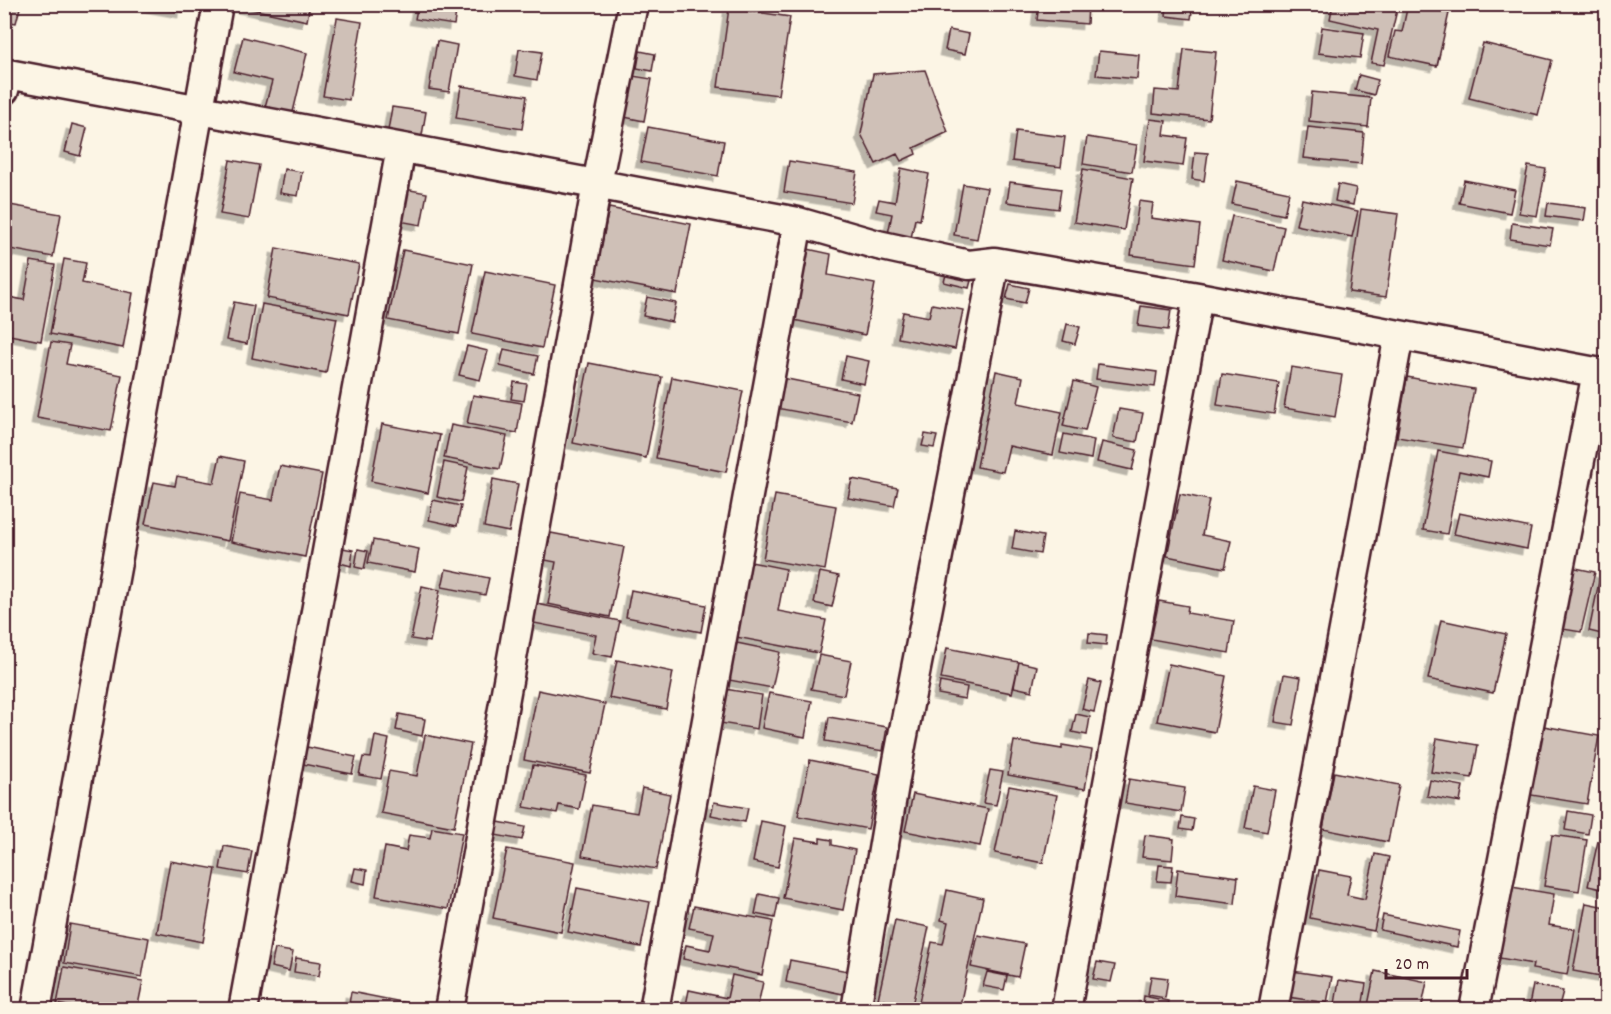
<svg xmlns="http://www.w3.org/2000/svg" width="1611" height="1014" font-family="Dekko,sans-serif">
<defs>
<filter id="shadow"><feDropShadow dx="-5.5" dy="5.5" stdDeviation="0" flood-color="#0004"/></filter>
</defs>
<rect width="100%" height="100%" fill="#fcf5e5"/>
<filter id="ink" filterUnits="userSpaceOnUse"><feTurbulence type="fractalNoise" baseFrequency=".0167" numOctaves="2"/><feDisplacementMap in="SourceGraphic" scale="12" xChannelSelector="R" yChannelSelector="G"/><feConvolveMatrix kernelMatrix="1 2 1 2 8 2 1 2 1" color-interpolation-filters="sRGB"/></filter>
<g filter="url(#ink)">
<path fill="#cfc0b7" stroke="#4a1f2b" stroke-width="1.5" filter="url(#shadow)" d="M4,4h17l-5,19 -12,-2z
M138,4h46l-1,8z
M228,4h82l-3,17z
M418,4l39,1 -3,20 -39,-6z
M1039,4h49l-1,20 -50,-4z
M1167,4h26l-2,15 -25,-3z
M1333,4h38l26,6 -13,55 -13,-2 7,-33 -48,-11z
M1408,4l41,9 -12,53 -48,-10 6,-25 7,1z
M729,8l61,9 -12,78 -60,-8z
M337,18l25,4 -13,78 -26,-4z
M1322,27l42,6 -4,25 -42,-5z
M949,30l20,4 -4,20 -20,-4z
M243,37l64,16 -17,72 -28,-7 10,-37 -38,-9z
M437,41l20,4 -8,47 -20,-3z
M1483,43l69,17 -14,55 -69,-17z
M519,49l23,3 -5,28 -22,-4z
M1184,49l32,3 -7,67 -56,-6 2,-23 24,2z
M640,51l15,3 -3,17 -15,-3z
M1099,51l40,4 -2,24 -41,-4z
M925,70l23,62 -34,16 2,6 -15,7 -4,-7 -21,10 -15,-30 12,-60z
M1359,75l19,5 -4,15 -19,-5z
M633,76l19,3 -8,42 -20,-4z
M461,86l66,10 -5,33 -66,-11z
M1312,92l59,6 -3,29 -59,-6z
M392,107l34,5 -6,35 -34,-5z
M1150,119l16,2 -2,14 23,3 -4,28 -39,-5z
M72,124l15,4 -7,28 -15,-4z
M648,127l76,14 -6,35 -77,-14z
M1308,127l56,6 -3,31 -57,-6z
M1016,131l49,6 -4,30 -49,-6z
M1087,137l50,8 -5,27 -49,-8z
M1195,152l13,1 -4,28 -12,-2z
M230,160l29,5 -10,54 -29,-5z
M789,161l68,11 -5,31 -68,-11z
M1528,166l18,3 -9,47 -18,-3z
M901,168l28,6 -9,46 -5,-1 -5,24 -23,-4 5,-25 -16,-3 3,-12 16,3z
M284,169l18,3 -4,24 -18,-3z
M1083,169l50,9 -9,52 -50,-8z
M1464,180l51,10 -5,23 -51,-10z
M1237,181l52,11 -5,23 -52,-11z
M1010,182l51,7 -3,20 -51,-7z
M963,184l24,4 -10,51 -23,-4z
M1338,184l18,4 -3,17 -18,-4z
M405,189l22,4 -6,32 -22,-4z
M1302,199l56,12 -6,26 -56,-12z
M1139,201l14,2 -2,15 49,7 -5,39 -64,-9z
M1548,203l38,5 -2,13 -38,-5z
M4,204l57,10 -8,43 -49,-9z
M609,208l82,16 -14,70 -82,-16z
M1361,209l37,5 -12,83 -37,-5z
M1232,216l52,11 -10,44 -52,-11z
M1512,223l41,6 -3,16 -40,-6z
M276,248l83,16 -10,50 -82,-16z
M803,248l28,6 -3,21 47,9 -10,51 -76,-16z
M403,250l70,14 -14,70 -71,-14z
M64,259l22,4 -4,20 51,10 -10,55 -73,-14z
M31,261l24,4 -14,76 -37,-7v-38l20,4z
M485,271l70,14 -13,63 -70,-14z
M947,271l25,6 -3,11 -25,-6z
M1010,284l19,4 -4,15 -19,-4z
M647,297l29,6 -4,19 -29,-6z
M234,302l20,4 -7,38 -21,-4z
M262,304l75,14 -11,55 -74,-15z
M932,304l31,6 -8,39 -57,-11 5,-26 26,5z
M1141,306l30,4 -3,20 -30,-4z
M1067,324l13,3 -5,17 -12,-3z
M51,342l19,3 -4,19 56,11 -11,56 -74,-13z
M467,346l21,5 -8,29 -21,-5z
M504,349l34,7 -4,18 -34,-8z
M846,356l23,5 -5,23 -23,-5z
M589,363l73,14 -16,81 -73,-15z
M1098,364l59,8 -2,15 -59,-8z
M1291,367l51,8 -7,42 -51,-9z
M996,371l27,6 -5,26 44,9 -9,43 -44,-9 -6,26 -26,-5z
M1222,374l57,9 -5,31 -57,-9z
M672,377l71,14 -17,81 -70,-14z
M1407,377l67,12 -11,59 -66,-11z
M782,378l76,15 -6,29 -76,-14z
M1074,381l22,6 -11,44 -22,-5z
M514,382l13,2 -3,17 -13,-2z
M473,395l49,8 -5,30 -50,-9z
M1119,409l24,4 -6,29 -24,-4z
M382,424l58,11 -12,58 -57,-12z
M451,425l56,11 -7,33 -56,-11z
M925,434l12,2 -3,12 -12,-2z
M1064,434l30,6 -3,19 -31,-6z
M1102,442l35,8 -5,20 -35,-8z
M1438,451l53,10 -3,16 -29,-6 -12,63 -24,-4z
M220,456l24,5 -16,80 -83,-17 9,-42 21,4 2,-10 37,7z
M444,462l24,5 -7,35 -24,-5z
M280,466l42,8 -17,83 -74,-15 9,-48 33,6z
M493,479l25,5 -9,48 -25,-5z
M852,479l46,9 -4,18 -46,-8z
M1180,494l29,6 -7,35 29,6 -6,27 -58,-12z
M775,495l61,11 -11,64 -62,-11z
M433,500l28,6 -4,20 -28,-6z
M1459,513l72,15 -4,21 -73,-15z
M1015,531l28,5 -3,18 -28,-5z
M551,533l73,14 -14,70 -62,-13 8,-42 -11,-2z
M373,540l46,9 -4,23 -47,-9z
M343,548l10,2 -2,16 -11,-3z
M358,549l10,2 -4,18 -9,-2z
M751,562l35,7 -8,42 48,9 -7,33 -83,-16z
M1571,567l24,5 -14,60 -24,-4z
M446,569l43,9 -4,17 -43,-8z
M820,572l19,4 -7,31 -18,-4z
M1601,572l5,1v62l-17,-4z
M422,586l18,4 -10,52 -19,-3z
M631,590l75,15 -5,27 -75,-15z
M1159,601l29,5 -1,7 47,8 -5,32 -78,-14z
M537,604l83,17 -8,36 -20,-4 4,-18 -62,-12z
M1441,620l65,14 -13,59 -65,-14z
M1089,633l18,2 -1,10 -18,-2z
M737,643l43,9 -8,36 -43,-8z
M947,648l72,14 -7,31 -71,-14z
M819,655l32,6 -7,34 -33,-6z
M617,660l56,12 -7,37 -57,-11z
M1019,662l18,4 -5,25 -18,-4z
M1169,664l57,12 -11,56 -58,-11z
M1284,674l17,3 -8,48 -18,-3z
M1089,680l12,3 -7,29 -12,-3z
M940,682l27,5 -2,12 -27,-5z
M725,689l37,6 -5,34 -37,-6z
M538,690l67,14 -15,69 -66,-13z
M769,693l43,8 -7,36 -43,-9z
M399,714l26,5 -3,17 -26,-6z
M1076,714l14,3 -3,18 -15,-3z
M829,717l58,10 -4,24 -58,-10z
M1538,725l61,11 -12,68 -62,-10z
M425,735l46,9 -17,83 -73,-14 8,-42 28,5z
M375,736l14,3 -8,40 -22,-4 4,-18 8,1z
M1437,738l41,7 -6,33 -41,-6z
M1014,741l48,8v-4l30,5 -7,39 -77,-14z
M307,747l49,10 -4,17 -49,-10z
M810,760l69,14 -11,55 -70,-13z
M533,765l53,10 -7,34 -20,-4 -2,8 -33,-6z
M990,770l13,2 -7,33 -13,-2z
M1334,772l65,13 -11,57 -65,-13z
M1129,779l56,9 -4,24 -56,-9z
M1430,780l33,6 -3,16 -33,-6z
M1009,786l48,9 -14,68 -48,-10z
M1253,786l22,4 -8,42 -22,-4z
M642,788l28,6 -14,75 -74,-13 10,-51 45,8z
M913,794l75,15 -8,37 -75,-15z
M714,802l34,6 -3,14 -34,-7z
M1568,811l23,4 -3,19 -23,-4z
M1182,817l12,2 -2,12 -12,-2z
M761,821l25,5 -8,41 -25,-5z
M498,822l27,5 -3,13 -27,-5z
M432,828l30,5 -14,76 -72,-13 9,-49 21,4 3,-16 21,3z
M1145,835l29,4 -2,21 -30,-3z
M1552,835l35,5 -8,51 -35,-5z
M795,838l25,4v-4l12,2v5l23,5 -12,60 -60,-12z
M1598,841l8,2v47l-18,-4z
M224,846l28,5 -4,23 -28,-5z
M507,849l68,13 -14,70 -68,-14z
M1375,854l14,3 -15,74 -64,-13 9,-48 32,6 -4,19 18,4z
M170,861l46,8 -13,73 -46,-9z
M1159,865l14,1 -2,16 -14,-1z
M355,868l12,2 -2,14 -13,-3z
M1178,869l60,8 -3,27 -60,-8z
M1506,886l48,8 -5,31 26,4 -8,46 -35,-6 1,-5 -39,-7z
M577,888l73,14 -9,45 -73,-15z
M947,890l36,8 -24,112h-31l-10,-3 14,-65 11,2 5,-22 -7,-2z
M759,894l20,4 -4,20 -20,-4z
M1586,903l20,4v70l-33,-6z
M694,906l79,15 -11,54 -79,-16 3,-14 24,5 4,-17 -25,-5z
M1383,915l77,16 -3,16 -77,-17z
M895,920l34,7 -17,79 -34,-7z
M70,924l79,14 -7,39 -78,-14z
M978,935l47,9 -7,33 -47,-10z
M275,949l18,3 -4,19 -18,-4z
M296,958l25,4 -2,14 -25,-4z
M790,960l58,11 -5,23 -57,-12z
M1097,962l18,3 -4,17 -18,-3z
M64,967l79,14 -6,29h-48l-32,-6z
M1292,971l40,6 -5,26 -39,-6z
M1375,971l52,11 -5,24 19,4h-74z
M987,972l20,4 -3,14 -21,-4z
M732,975l31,7 -6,28h-72l4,-20 38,8z
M1151,976l17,2 -3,20 -17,-3z
M1339,980l27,4 -4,24 -27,-4z
M4,983l4,1 -4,21z
M1533,985l30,6 -5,19h-30z
M351,992l61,12 -1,6h-63z
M1144,996l24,5 -2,9h-24z
M883,1005l19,4v1h-19z"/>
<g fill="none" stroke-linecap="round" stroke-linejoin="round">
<g stroke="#4a1f2b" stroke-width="33">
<path id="street" d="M4,90l4,-16 790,148 80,23 91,20 26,-3 203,35 408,77
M36,1010l182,-1006
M243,1010l158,-862
M449,1010l148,-826 36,-180
M654,1010l144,-788
M856,1010l42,-249 97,-499
M1066,1010l132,-713
M1273,1010l126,-675
M1474,1010l123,-638"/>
</g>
<use href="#street" stroke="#fcf5e5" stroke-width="28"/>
</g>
</g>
<rect width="1611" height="1014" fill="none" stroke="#fcf5e5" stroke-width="24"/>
<rect x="12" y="12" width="1587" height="990" fill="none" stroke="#4a1f2b" stroke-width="2" filter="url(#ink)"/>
<path d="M1386 969v9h81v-9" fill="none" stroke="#4a1f2b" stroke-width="3"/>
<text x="1395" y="969" font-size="18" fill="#4a1f2b" stroke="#fcf5e5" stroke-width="4.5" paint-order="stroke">20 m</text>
</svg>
